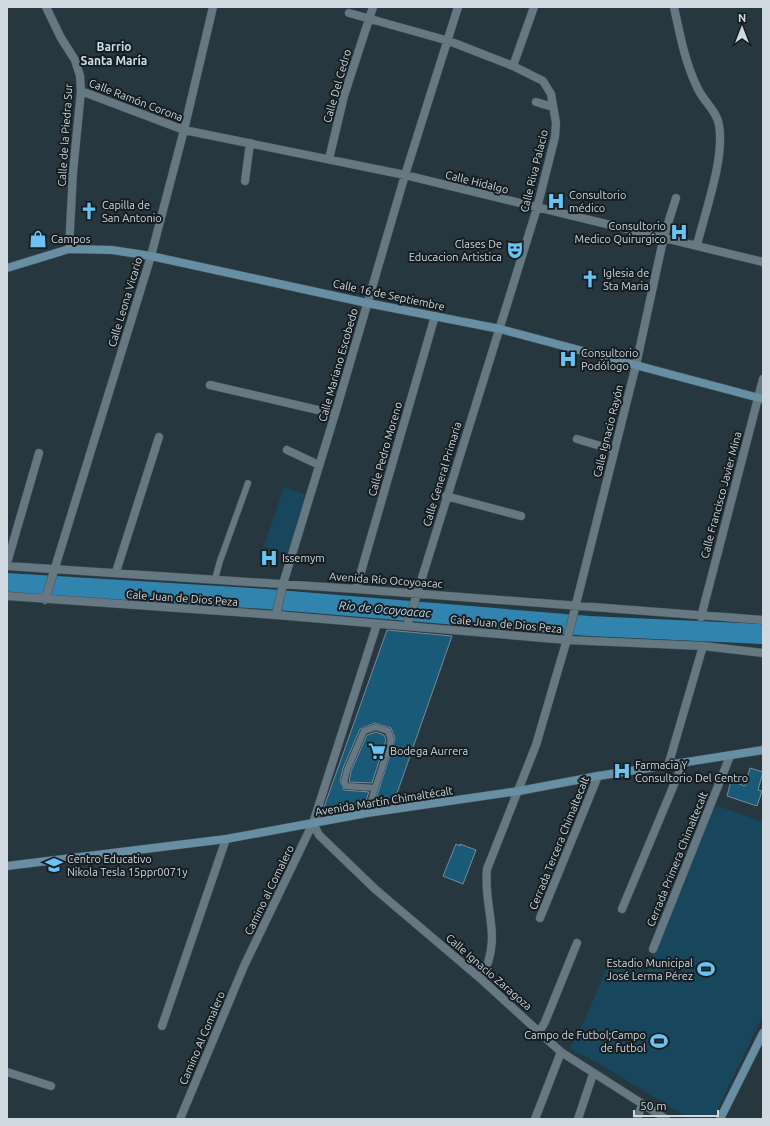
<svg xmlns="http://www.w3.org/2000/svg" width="770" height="1126" font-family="Ubuntu,sans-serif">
<rect width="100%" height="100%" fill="#263740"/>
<path fill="#17465d" d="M284,487l23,8 -17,60 -26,-9z
M718,806l45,16v193l-50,104h-23l-94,-57 -26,-13 20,-41 19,-46 36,13 44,-104 24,-63 4,1z"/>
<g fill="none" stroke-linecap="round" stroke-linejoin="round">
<path stroke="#3084ad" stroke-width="20" d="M7,583l259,16 323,27 174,8"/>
</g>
<path fill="#195a79" stroke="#798b96" d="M387,630l65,6 -57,163 -20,3 20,-63 -4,-11 -16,-5 -15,6 -17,39 -3,13 4,9 25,2 -4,11 -42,7z
M376,732l8,3 2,5 -14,43 -23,-1 2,-11 16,-36z
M750,768l13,4 -5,18 4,1 -5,15 -30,-10 4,-15 14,5z
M456,844l4,2v-2l16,6 -13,34 -20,-8z"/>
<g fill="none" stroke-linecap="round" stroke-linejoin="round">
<g stroke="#44525a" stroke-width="7">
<path id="lane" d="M215,579l5,-18 28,-78
M367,813l24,-73 -3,-9 -12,-4 -12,4 -17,39 -3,12 2,4 28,2"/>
</g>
<g stroke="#44525a" stroke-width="9">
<path id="street" d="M46,7l15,31 14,22 5,16 1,15 -8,81 -4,77
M674,7c6,28 11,56 24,82 6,13 19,22 21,36 6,33 -14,87 -22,120
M349,13l100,28 64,25 30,15 8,13 5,29 -1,14 -18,71 -130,418
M513,66l21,-59
M81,91l103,39 221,45 358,87
M536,102l17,5
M329,159l15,-63 29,-89
M245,181l5,-38
M210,385l125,29
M577,439l37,11
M287,450l32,15
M446,496l75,20
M7,563l32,-110
M7,566l349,23 407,31
M116,572l43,-135
M356,589l79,-273
M7,596l269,19 291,25 136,6 60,7
M45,600l106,-344 33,-126 29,-123
M276,615l7,-31 52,-170 70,-239 53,-168
M701,617l62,-238
M668,766l35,-120
M313,823l6,12 56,54 106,90 80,73 105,67
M622,909l61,-146
M540,918l58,-142
M653,949l77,-193
M481,979c23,-44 2,-67 6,-110l49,-124 32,-109 68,-271 28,-129 12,-38
M162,1026l64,-187
M539,1032l6,-10 32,-79
M7,1072l44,14
M180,1119l64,-153 69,-143 64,-199
M535,1119l26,-67
M578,1119l15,-45
M637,1119l5,-14"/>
</g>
<g stroke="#44525a" stroke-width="9">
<path id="secondary" d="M7,268l62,-19 43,1 39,6 216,47 133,26 263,70
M7,866l219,-27 141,-26 152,-22 79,-15 165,-26
M720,1119l43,-86"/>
</g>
<use href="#lane" stroke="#667882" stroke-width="6"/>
<use href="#street" stroke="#667882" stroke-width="8"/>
<use href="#secondary" stroke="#678ea3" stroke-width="8"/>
</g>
<defs>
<g id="hospital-bare" transform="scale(1.38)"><path d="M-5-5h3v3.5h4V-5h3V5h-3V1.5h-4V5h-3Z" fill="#6bc3f2" stroke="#161d21" stroke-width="2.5" paint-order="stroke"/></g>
<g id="church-bare" transform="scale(1.38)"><path d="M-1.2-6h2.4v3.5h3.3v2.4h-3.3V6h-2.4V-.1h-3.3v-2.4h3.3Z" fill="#6bc3f2" stroke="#161d21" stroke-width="2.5" paint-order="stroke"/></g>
<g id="shop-bare" transform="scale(1.38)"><path d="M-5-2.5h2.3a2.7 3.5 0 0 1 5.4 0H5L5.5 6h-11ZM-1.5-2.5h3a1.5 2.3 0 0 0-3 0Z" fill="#6bc3f2" stroke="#161d21" stroke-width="2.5" paint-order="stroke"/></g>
<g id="theatre-bare" transform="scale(1.38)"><path d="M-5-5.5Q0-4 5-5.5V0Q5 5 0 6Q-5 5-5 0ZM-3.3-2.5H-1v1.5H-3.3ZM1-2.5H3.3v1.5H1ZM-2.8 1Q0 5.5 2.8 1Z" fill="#6bc3f2" stroke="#161d21" stroke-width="2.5" paint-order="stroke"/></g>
<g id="supermarket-bare" transform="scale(1.38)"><path d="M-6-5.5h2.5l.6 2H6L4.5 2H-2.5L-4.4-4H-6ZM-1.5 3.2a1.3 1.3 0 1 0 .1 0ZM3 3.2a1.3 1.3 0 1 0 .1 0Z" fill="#6bc3f2" stroke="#161d21" stroke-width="2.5" paint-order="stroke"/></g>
<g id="school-bare" transform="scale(1.38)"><path d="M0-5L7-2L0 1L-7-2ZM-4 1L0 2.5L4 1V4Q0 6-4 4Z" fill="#6bc3f2" stroke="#161d21" stroke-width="2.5" paint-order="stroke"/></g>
<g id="stadium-bare" transform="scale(1.38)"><path d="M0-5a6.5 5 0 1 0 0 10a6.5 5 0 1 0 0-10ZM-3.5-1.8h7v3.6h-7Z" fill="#6bc3f2" stroke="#161d21" stroke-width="2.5" paint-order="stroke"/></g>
</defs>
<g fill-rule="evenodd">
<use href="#hospital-bare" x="556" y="201"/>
<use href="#church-bare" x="89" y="211"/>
<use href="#hospital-bare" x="679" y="232"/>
<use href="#shop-bare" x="38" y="239"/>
<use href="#theatre-bare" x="515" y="250"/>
<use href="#church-bare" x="590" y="279"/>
<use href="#hospital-bare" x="568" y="359"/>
<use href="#hospital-bare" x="269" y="558"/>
<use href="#supermarket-bare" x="377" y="751"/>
<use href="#hospital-bare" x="622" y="771"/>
<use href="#school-bare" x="54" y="865"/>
<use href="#stadium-bare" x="706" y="969"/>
<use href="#stadium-bare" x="659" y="1041"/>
</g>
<g text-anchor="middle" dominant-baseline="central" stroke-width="4" stroke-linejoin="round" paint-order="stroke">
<g font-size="11" fill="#cfd9df" stroke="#161d21">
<text transform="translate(337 86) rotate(-74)">Calle Del Cedro</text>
<text transform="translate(136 100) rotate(21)">Calle Ramón Corona</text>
<text transform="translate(65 135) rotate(-86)">Calle de la Piedra Sur</text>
<text transform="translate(534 171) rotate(-76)">Calle Riva Palacio</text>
<text transform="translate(477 182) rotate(14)">Calle Hidalgo</text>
<text transform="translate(389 295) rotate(12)">Calle 16 de Septiembre</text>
<text transform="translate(125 302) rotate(-73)">Calle Leona Vicario</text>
<text transform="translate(338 365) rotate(-74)">Calle Mariano Escobedo</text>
<text transform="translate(608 431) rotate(-76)">Calle Ignacio Rayón</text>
<text transform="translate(385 449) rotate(-74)">Calle Pedro Moreno</text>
<text transform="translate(442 474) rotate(-73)">Calle General Primaria</text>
<text transform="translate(721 495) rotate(-75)">Calle Francisco Javier Mina</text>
<text transform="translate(386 580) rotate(4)">Avenida Río Ocoyoacac</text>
<text transform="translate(182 598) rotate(4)">Cale Juan de Dios Peza</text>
<text transform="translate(506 624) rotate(5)">Cale Juan de Dios Peza</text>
<text transform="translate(384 801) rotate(-9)">Avenida Martín Chimaltécalt</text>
<text transform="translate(559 843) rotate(-68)">Cerrada Tercera Chimaltecalt</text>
<text transform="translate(677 859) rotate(-68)">Cerrada Primera Chimaltecalt</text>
<text transform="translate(269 890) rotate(-64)">Camino al Comalero</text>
<text transform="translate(489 972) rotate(41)">Calle Ignacio Zaragoza</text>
<text transform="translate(202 1038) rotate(-67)">Camino Al Comalero</text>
</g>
<g font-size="11" fill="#cfd9df" stroke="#161d21" text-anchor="start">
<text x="569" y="195">Consultorio<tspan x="569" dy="13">médico</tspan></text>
<text x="102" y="205">Capilla de<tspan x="102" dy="13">San Antonio</tspan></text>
<text x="666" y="226" text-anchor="end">Consultorio<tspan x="666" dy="13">Medico Quirurgico</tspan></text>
<text x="51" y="239">Campos</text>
<text x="502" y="244" text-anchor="end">Clases De<tspan x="502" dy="13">Educacion Artistica</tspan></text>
<text x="603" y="273">Iglesia de<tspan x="603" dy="13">Sta Maria</tspan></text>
<text x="581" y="353">Consultorio<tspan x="581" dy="13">Podólogo</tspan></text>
<text x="282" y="558">Issemym</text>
<text x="390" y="751">Bodega Aurrera</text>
<text x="635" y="765">Farmacia Y<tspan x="635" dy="13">Consultorio Del Centro</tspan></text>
<text x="67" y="859">Centro Educativo<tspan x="67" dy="13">Nikola Tesla 15ppr0071y</tspan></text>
<text x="693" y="963" text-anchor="end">Estadio Municipal<tspan x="693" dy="13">José Lerma Pérez</tspan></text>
<text x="646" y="1035" text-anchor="end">Campo de Futbol;Campo<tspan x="646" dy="13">de futbol</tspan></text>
</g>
<g font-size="12" font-weight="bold" fill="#cbdfeb" stroke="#161d21">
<text x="114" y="46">Barrio<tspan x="114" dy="14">Santa María</tspan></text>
</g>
<g font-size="12" font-style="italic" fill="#b5dcf3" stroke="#161d21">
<text transform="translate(385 609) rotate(5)">Rio de Ocoyoacac</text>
</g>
</g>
<rect width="770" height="1126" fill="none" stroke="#cfd9df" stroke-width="16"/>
<g transform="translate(742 28)" stroke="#161d21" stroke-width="3" paint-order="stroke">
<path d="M0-3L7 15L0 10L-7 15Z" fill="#cfd9df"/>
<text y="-6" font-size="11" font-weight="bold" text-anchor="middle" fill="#cfd9df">N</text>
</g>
<path d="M634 1110v6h84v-6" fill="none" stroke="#cfd9df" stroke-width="2"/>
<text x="640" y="1110" font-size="12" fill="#cfd9df" stroke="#161d21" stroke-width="3" paint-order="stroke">50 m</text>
</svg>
